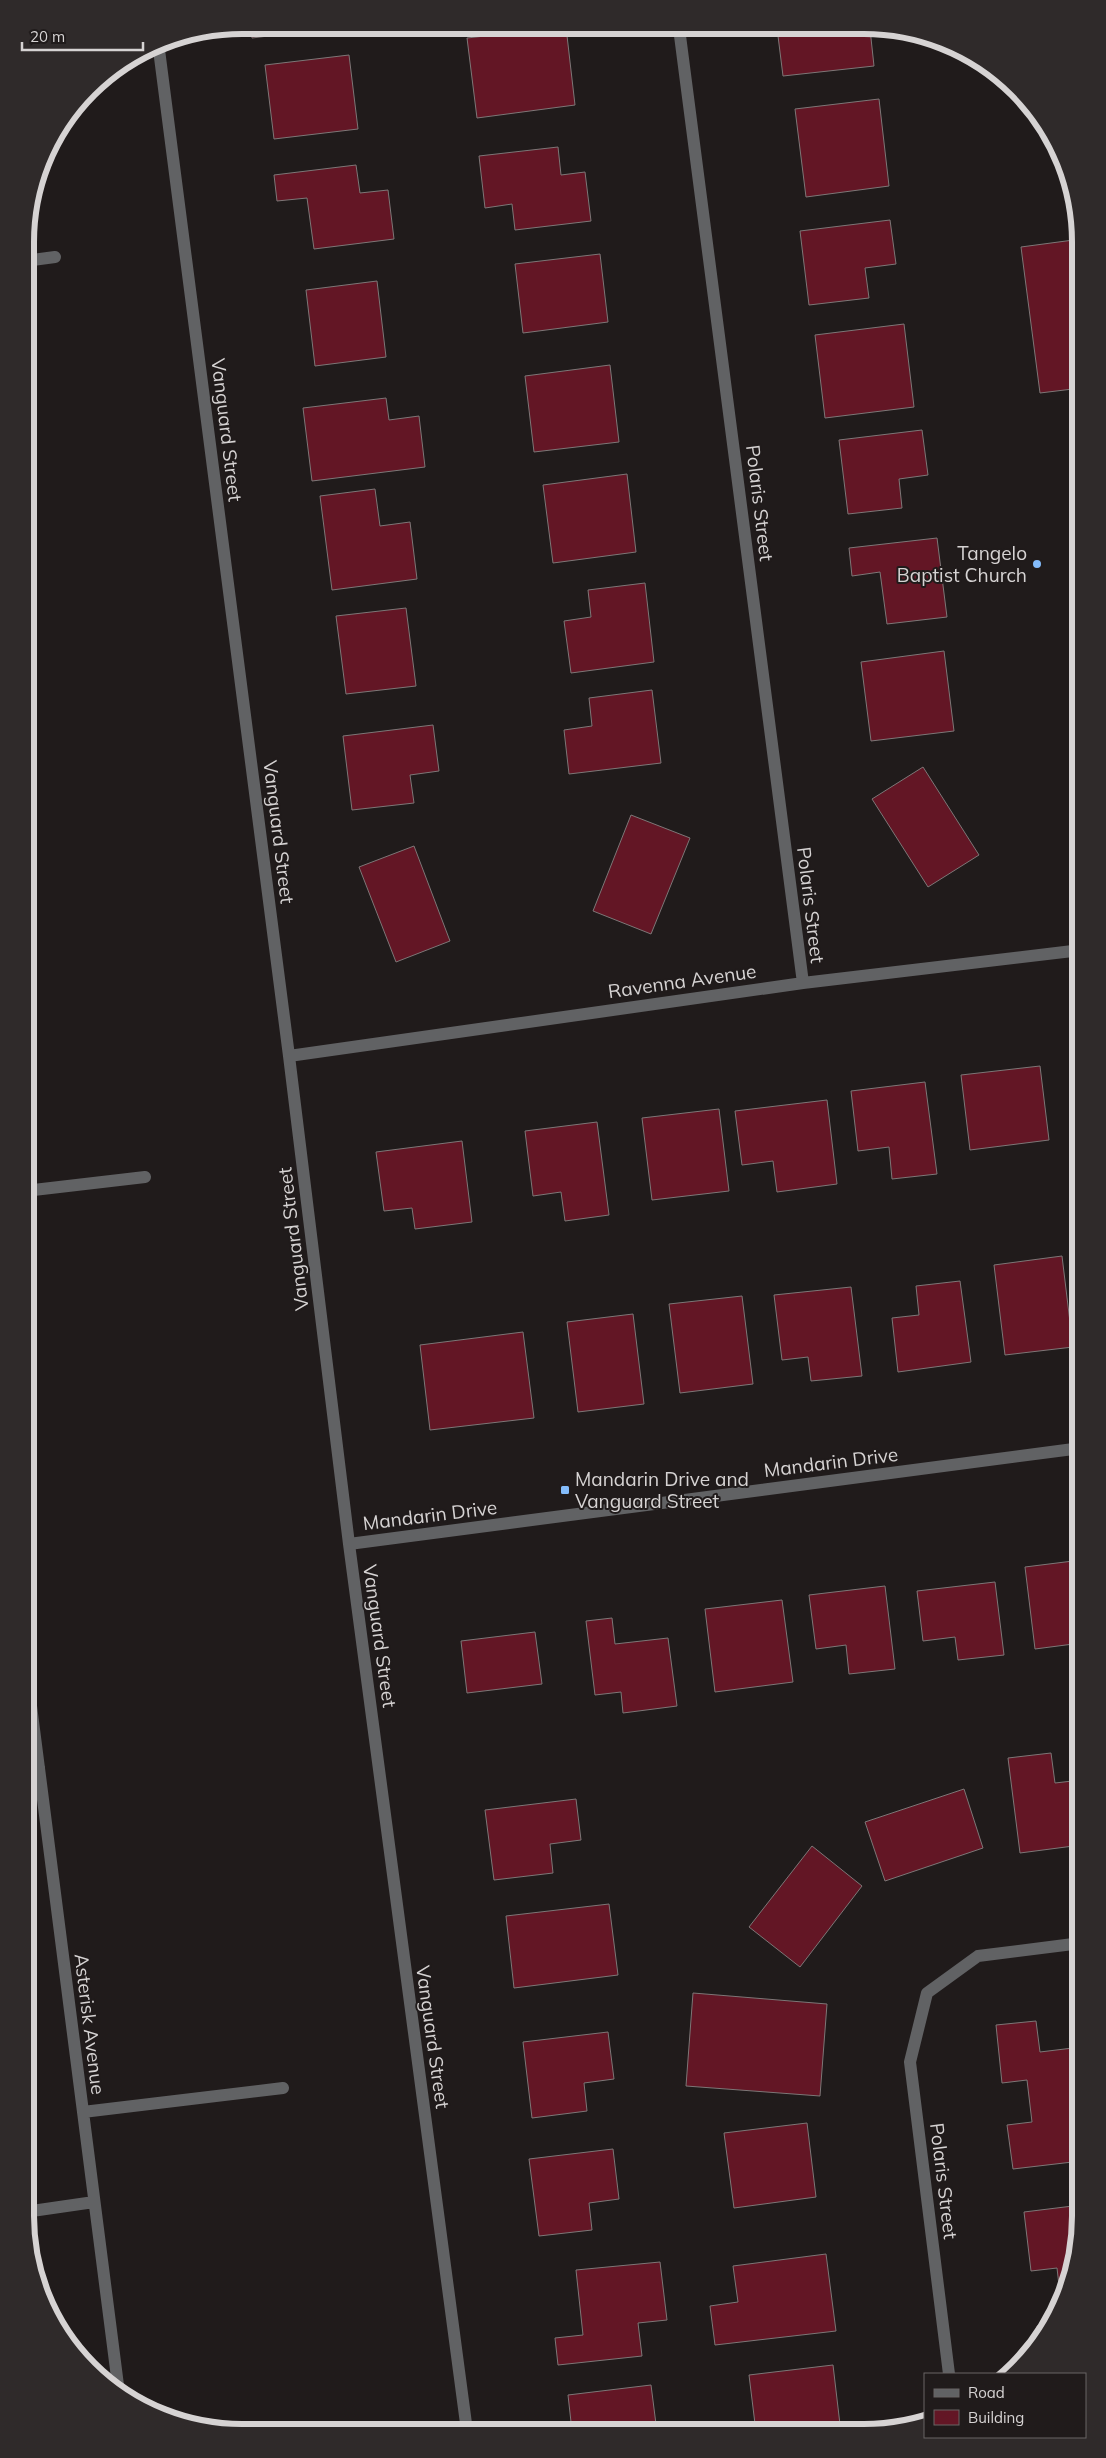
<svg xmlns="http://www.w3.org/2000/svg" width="1106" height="2458" font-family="Mulish,sans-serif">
<rect width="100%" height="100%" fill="#201b1b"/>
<path fill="#631625" stroke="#7d7777" d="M251,25h66v5l-65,8z
M566,27l9,78 -98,13 -10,-80z
M777,28l93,1 4,37 -91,10z
M349,55l9,74 -84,10 -9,-74z
M879,99l10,87 -83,11 -11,-88z
M558,147l3,28 24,-3 6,49 -76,9 -3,-26 -27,4 -6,-52z
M356,165l4,28 28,-3 6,49 -80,10 -7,-51 -30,3 -3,-26z
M890,220l6,44 -31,4 4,30 -60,7 -9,-74z
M1081,239v149l-41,5 -19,-146z
M600,254l8,68 -85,11 -8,-69z
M377,281l9,76 -71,9 -9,-76z
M904,324l10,83 -89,11 -10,-83z
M610,365l9,77 -85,10 -9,-76z
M386,398l3,22 30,-4 6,51 -113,14 -9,-73z
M922,430l6,45 -29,4 3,29 -54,6 -9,-74z
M627,474l9,78 -83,11 -10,-78z
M375,489l5,37 30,-4 7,57 -85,11 -12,-94z
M937,538l10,79 -60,7 -7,-52 -28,4 -3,-28z
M645,583l9,79 -83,11 -7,-52 27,-4 -3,-27z
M406,608l10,78 -70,8 -10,-78z
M944,651l10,80 -83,10 -10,-79z
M652,690l9,73 -92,11 -5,-44 28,-4 -3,-28z
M433,725l6,46 -29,4 4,28 -62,7 -9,-74z
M923,767l56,88 -51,32 -56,-88z
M631,815l59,23 -39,96 -58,-23z
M414,846l36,95 -54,21 -37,-95z
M1081,1059v50l-6,-49z
M1040,1066l9,74 -79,10 -9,-75z
M925,1082l12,92 -45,5 -3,-32 -31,4 -7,-60z
M827,1100l10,84 -60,8 -4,-31 -31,4 -7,-54z
M719,1109l10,82 -77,9 -10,-82z
M597,1122l12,93 -44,6 -4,-29 -28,4 -8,-65z
M462,1141l10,81 -57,7 -3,-21 -28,3 -8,-59z
M1062,1256l11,91 -68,8 -11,-90z
M960,1281l11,81 -73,10 -6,-54 27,-3 -3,-29z
M851,1287l11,89 -51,5 -3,-24 -26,3 -8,-65z
M742,1296l11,88 -73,9 -11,-89z
M633,1314l11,90 -66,8 -11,-90z
M523,1332l11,86 -104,12 -10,-85z
M1081,1560v55h-4l4,28 -46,6 -10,-82z
M995,1582l9,73 -46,5 -3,-23 -32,4 -6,-50z
M885,1586l10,83 -46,5 -3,-29 -30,4 -7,-54z
M782,1600l11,82 -78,10 -10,-83z
M612,1618l3,26 53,-6 9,68 -54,7 -2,-21 -26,3 -9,-74z
M535,1632l7,52 -75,9 -6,-52z
M1051,1753l4,30 26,-3v65l-61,8 -12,-95z
M964,1789l19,59 -98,33 -20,-59z
M576,1799l5,41 -31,4 3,29 -59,7 -9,-70z
M812,1846l50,40 -62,81 -51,-40z
M609,1904l9,71 -104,13 -8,-72z
M693,1993l134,11 -7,92 -134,-10z
M1036,2021l4,31 41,-5v51l-2,1 2,62 -68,8 -6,-44 25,-3 -5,-42 -25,3 -6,-58z
M608,2032l6,47 -30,4 3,28 -55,7 -9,-76z
M807,2123l9,74 -82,11 -10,-75z
M613,2149l6,50 -30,4 3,27 -53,6 -10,-77z
M1081,2205v26l-16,68 -4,4 -4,-35 -26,3 -7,-59z
M826,2254l10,77 -121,14 -5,-39 28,-4 -5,-36z
M660,2262l7,58 -29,3 4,33 -84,9 -3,-27 28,-3 -7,-65z
M1050,2325l-11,18 -2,-17z
M833,2365l8,68 -85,-1 -7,-57z
M651,2385l6,47 -85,-1 -4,-36z"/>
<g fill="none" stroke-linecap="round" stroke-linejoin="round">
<path stroke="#616264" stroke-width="12" d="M679,28l124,955
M158,42l131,1014 60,488 118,887
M25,261l30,-4
M289,1056l514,-73 278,-33
M25,1191l120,-14
M349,1544l732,-96
M25,1659l94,734
M25,1768l14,-1
M83,2112l200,-24
M25,2212l69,-10
M949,2374l-39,-312 17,-69 51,-37 103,-13"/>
</g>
<g fill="#84bcfb" stroke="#201b1b" stroke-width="2">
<circle cx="1037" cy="564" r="5"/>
<rect x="560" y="1485" width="10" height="10" rx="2.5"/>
</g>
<g text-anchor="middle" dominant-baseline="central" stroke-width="4" stroke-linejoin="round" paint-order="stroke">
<g font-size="19" fill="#d6d3d3" stroke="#201b1b">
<text transform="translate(227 430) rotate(83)">Vanguard Street</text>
<text transform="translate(760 503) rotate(83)">Polaris Street</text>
<text transform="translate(279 832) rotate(83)">Vanguard Street</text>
<text transform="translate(811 905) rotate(83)">Polaris Street</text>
<text transform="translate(682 981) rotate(-8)">Ravenna Avenue</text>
<text transform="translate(293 1239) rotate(-97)">Vanguard Street</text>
<text transform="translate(831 1462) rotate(-7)">Mandarin Drive</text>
<text transform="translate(430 1515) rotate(-7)">Mandarin Drive</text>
<text transform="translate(380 1636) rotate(82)">Vanguard Street</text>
<text transform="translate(90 2024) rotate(83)">Asterisk Avenue</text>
<text transform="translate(433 2037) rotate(82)">Vanguard Street</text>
<text transform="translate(944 2181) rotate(83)">Polaris Street</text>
</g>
<g font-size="19" fill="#d6d3d3" stroke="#201b1b" text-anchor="end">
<text x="1027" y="553">Tangelo<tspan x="1027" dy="22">Baptist Church</tspan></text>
<text x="575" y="1479" text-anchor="start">Mandarin Drive and<tspan x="575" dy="22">Vanguard Street</tspan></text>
</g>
</g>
<path d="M0 0H1106V2458H0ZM242 34H864A208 208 0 0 1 1072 242V2216A208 208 0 0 1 864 2424H242A208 208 0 0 1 34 2216V242A208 208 0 0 1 242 34Z" fill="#2f2a2a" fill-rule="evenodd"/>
<path fill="none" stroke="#d6d3d3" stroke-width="6" d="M242 34H864A208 208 0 0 1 1072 242V2216A208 208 0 0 1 864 2424H242A208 208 0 0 1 34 2216V242A208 208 0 0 1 242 34Z"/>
<rect x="924" y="2373" width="162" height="65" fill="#201b1b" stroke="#696565"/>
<rect x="934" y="2389" width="25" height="8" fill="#616264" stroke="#696565"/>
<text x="968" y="2398" font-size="15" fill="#d6d3d3">Road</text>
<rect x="934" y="2410" width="25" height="15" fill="#631625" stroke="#696565"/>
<text x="968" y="2423" font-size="15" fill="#d6d3d3">Building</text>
<path d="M22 42v8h121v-8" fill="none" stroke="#d6d3d3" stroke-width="2.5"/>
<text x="30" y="42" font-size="15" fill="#d6d3d3" stroke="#201b1b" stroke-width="4" paint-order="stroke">20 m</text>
</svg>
